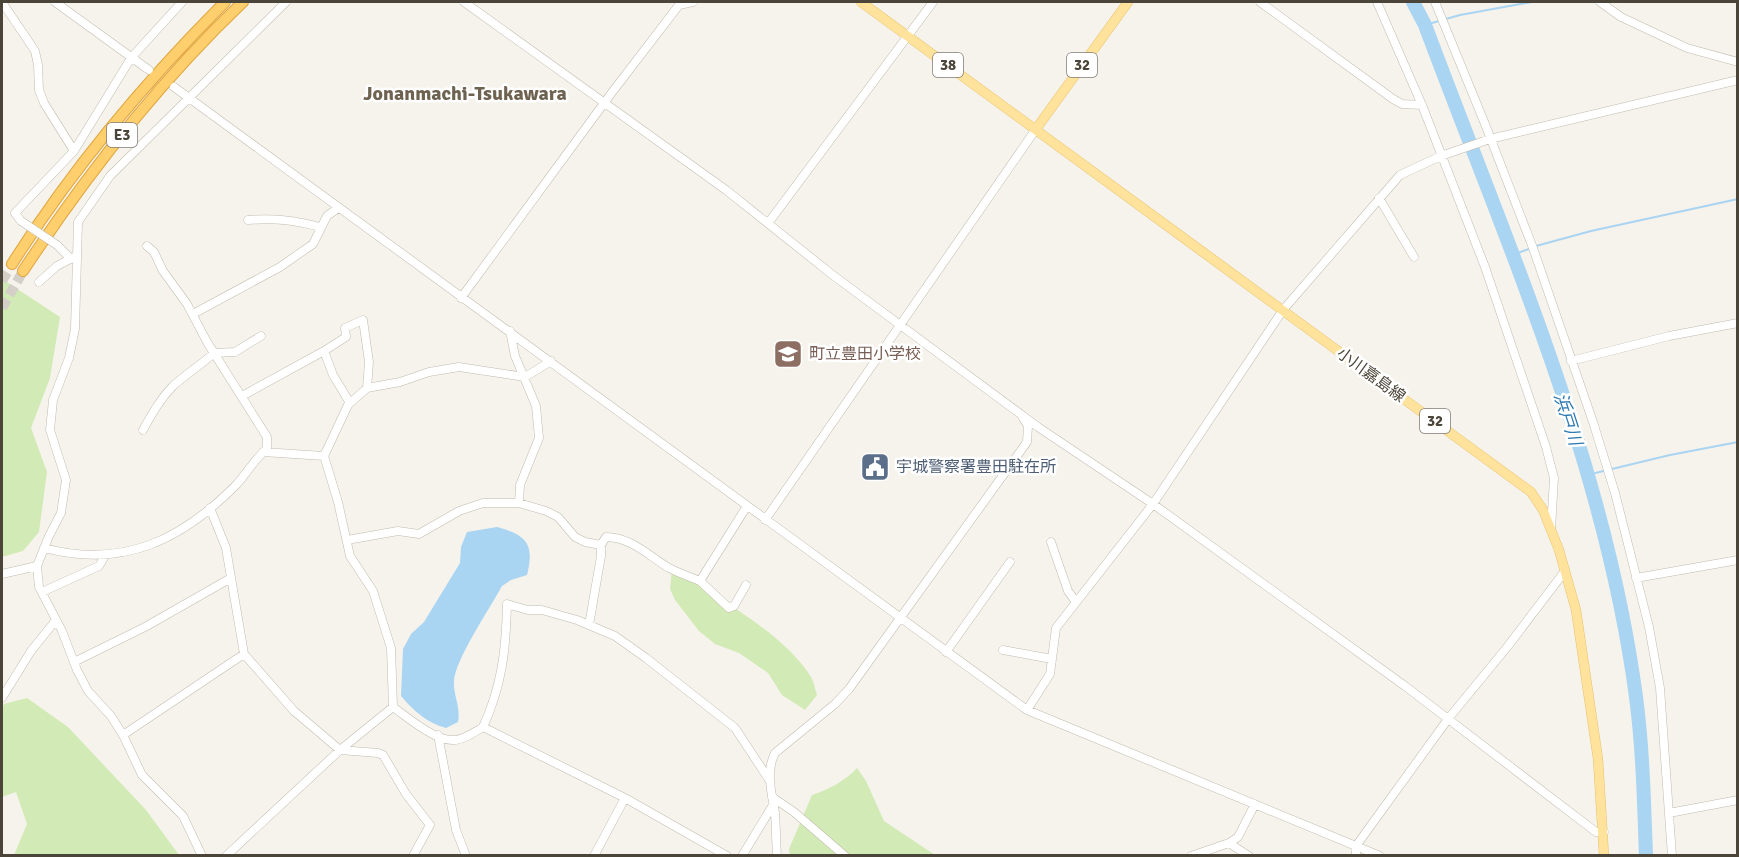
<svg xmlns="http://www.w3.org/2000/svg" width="1739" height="857" font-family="Signika,'Noto Sans JP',sans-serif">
<rect width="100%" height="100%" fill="#f6f3ec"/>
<path fill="#d2eab5" d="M2,279l58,38 -10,61 -19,50 16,44 -8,60 -16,19 -21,6z
M672,569c43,27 113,65 139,108 3,5 4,12 6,18l-12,15 -23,-15 -14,-22 -29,-20 -24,-9 -16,-13 -24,-31 -5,-11z
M27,698l41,29 78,83 33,45h-165l13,-31 -11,-32 -14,5v-87l2,-6z
M857,768l9,13 18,40 51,34 -145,1 -1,-7 23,-54c17,-6 32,-13 45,-27z"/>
<path fill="#a9d4f2" d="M497,527c29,8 38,16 30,48l-16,5 -9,6c-12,22 -47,74 -48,95 -1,14 7,26 4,41l-12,6c-19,-5 -32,-17 -45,-32l2,-47 8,-15 13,-12 36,-59 1,-16 6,-15z"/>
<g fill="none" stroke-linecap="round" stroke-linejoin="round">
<path stroke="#a9d4f2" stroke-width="2" d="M1425,25l35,-10 72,-13
M1536,246l55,-15 147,-32
M1513,255l18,-7
M1587,475l83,-20 68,-13"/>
<path stroke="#a9d4f2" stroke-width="14" d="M1413,2l12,23c82,220 180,438 211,672 7,53 8,106 10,159"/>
<path stroke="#d4d0c8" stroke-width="10" stroke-dasharray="10 5" stroke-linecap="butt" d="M2,281l10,-17
M2,308l21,-37"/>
<g stroke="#c2bbae" stroke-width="9">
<path id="minor" d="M2,2l33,49 3,14 1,25 5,13 30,48
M55,2l94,68
M464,2l262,188 108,86 204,151 115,77 252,182 191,146h8
M1260,2l133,97 9,5 20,1
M1377,2l45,103 63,162 61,180 8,31 -3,51
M1435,2l50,122 48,124 60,174 22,71 34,134 11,61 12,168
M1600,2l21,15 66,31 51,14
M174,87l853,623 353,146
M1379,198l35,59
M248,220c27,-2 45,0 72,7
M21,221l-6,-8 59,-62 57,-93 51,-56
M769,222l164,-220
M57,245l14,14
M39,282l18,-16 19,-10
M461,298l149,-203 69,-90 14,-3
M193,314l87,-47 33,-23 14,-28 11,-8
M510,331l5,25 21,50 3,32 -19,47 -1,18 27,8 12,6 17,20 10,5 16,3v11l-12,69
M324,351l22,-14 -1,-9 18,-8 6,42 -2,26
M1571,361l98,-25 69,-13
M242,396l82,-45 9,24 17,28
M143,430c9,-16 17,-31 30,-44 13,-12 28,-21 41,-33l21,-1 26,-16
M263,452l61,4
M210,508l16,40 18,106 50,57 46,39 38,3 5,2 23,39 24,31 -17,31
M765,520l271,-391
M347,540l51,-9 21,3 40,-23 24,-8h36
M1051,542l17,49 8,11
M601,545l5,-8c25,0 43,19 63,31 10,5 21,9 31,13l47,-75
M44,548c79,21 138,-8 193,-64 10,-11 18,-26 30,-35v-12l-60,-95 -20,-38 -24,-33 -9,-19 -7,-6
M2,574l35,-8
M1636,578l102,-18
M700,581l29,27 5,-2 12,-21
M42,592l57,-26 6,-10
M1003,650l49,9
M946,652l64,-90
M74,662l71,-35 86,-49
M2,698l29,-47 25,-31
M393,707c14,10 41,33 59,33 9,1 23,-8 31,-13 19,-41 23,-78 24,-123l21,6h14l35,10 38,16 31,22 89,70 35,53
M1027,710l23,-36 6,-46 97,-124 130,-194 117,-135 41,-19 49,-17 248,-59
M483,727l142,71 102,58
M123,735l121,-81
M438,735l18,95 10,26
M772,797l22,15 51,44
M1669,813l69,-13
M1229,843l20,13
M202,856l-19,-40 -41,-41 -19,-40 -12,-19 -23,-25 -11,-21 -15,-39 -23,-44 -2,-21 12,-30 12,-23 5,-33 -16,-50 3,-30 16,-42 6,-29 3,-107 32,-46 176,-174
M226,856l114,-106 53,-43 -2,-59 -18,-57 -23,-35 -12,-54 -14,-46 24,-51 19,-17 33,-6 29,-10 30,-5 66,10 26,-16
M594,856l31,-58
M742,856l31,-51
M777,856c-1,-15 -1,-29 -2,-43 -3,-20 -10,-41 0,-60l60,-49 14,-15 178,-247 1,-16 -5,-8
M1191,856l38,-13 9,-6 17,-33
M1356,856v-10l92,-127 60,-73 57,-75"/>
</g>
<g stroke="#e6c16a" stroke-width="10">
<path id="major" d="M861,2l670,490 12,18 16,40 17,60 22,149 6,97
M1036,129l92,-127"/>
</g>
<g stroke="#e0a43c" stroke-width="12">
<path id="highway" d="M12,264c60,-95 134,-183 213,-262
M23,271c64,-97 136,-189 220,-269"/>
</g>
<use href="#minor" stroke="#fff" stroke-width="8"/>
<use href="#major" stroke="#ffe39c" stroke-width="9"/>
<use href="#highway" stroke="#ffcf6e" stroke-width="10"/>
<g stroke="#c2bbae" stroke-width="9" stroke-linecap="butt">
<path id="minor-bridge" d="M21,221l36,24"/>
</g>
<use href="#minor-bridge" stroke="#fff" stroke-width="8"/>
</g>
<defs>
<g id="school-square" transform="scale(1.5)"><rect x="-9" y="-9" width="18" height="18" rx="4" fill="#8d6e63" stroke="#fff"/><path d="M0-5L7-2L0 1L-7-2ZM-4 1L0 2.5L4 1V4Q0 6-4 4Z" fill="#fff"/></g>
<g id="civic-square" transform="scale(1.5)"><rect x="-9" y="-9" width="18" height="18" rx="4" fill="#5c6f8a" stroke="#fff"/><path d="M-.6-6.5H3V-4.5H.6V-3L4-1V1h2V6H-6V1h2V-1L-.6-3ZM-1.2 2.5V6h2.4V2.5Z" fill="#fff"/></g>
</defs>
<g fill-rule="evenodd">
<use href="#school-square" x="788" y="354"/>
<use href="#civic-square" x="875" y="467"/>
</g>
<g text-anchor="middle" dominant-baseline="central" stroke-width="5" stroke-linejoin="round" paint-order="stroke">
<g fill="#fff" stroke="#817c74" stroke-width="1.5">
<rect x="933" y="53" width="30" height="24" rx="4.5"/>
<rect x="1067" y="53" width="30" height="24" rx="4.5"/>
<rect x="107" y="123" width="30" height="24" rx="4.5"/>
<rect x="1420" y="409" width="30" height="24" rx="4.5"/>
</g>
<g font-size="15" font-weight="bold" fill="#4b4439">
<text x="948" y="65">38</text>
<text x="1082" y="65">32</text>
<text x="122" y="135">E3</text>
<text x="1435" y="421">32</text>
</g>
<g font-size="16" fill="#785e54" stroke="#fff" text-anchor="start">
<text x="809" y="354">町立豊田小学校</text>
</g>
<g font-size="16" fill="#4b4439" stroke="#fff">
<text transform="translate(1371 375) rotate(36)">小川嘉島線</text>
</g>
<g font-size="16" fill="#4e5e75" stroke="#fff" text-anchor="start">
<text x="896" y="467">宇城警察署豊田駐在所</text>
</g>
<g font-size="18" font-style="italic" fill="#2e7ab2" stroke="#fff">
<text transform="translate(1568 419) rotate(72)">浜戸川</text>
</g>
<g font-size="20" font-weight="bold" fill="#6e6250" stroke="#fff">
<text x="465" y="93">Jonanmachi-Tsukawara</text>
</g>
</g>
<rect width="1739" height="857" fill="none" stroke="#4b4439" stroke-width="6"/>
</svg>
